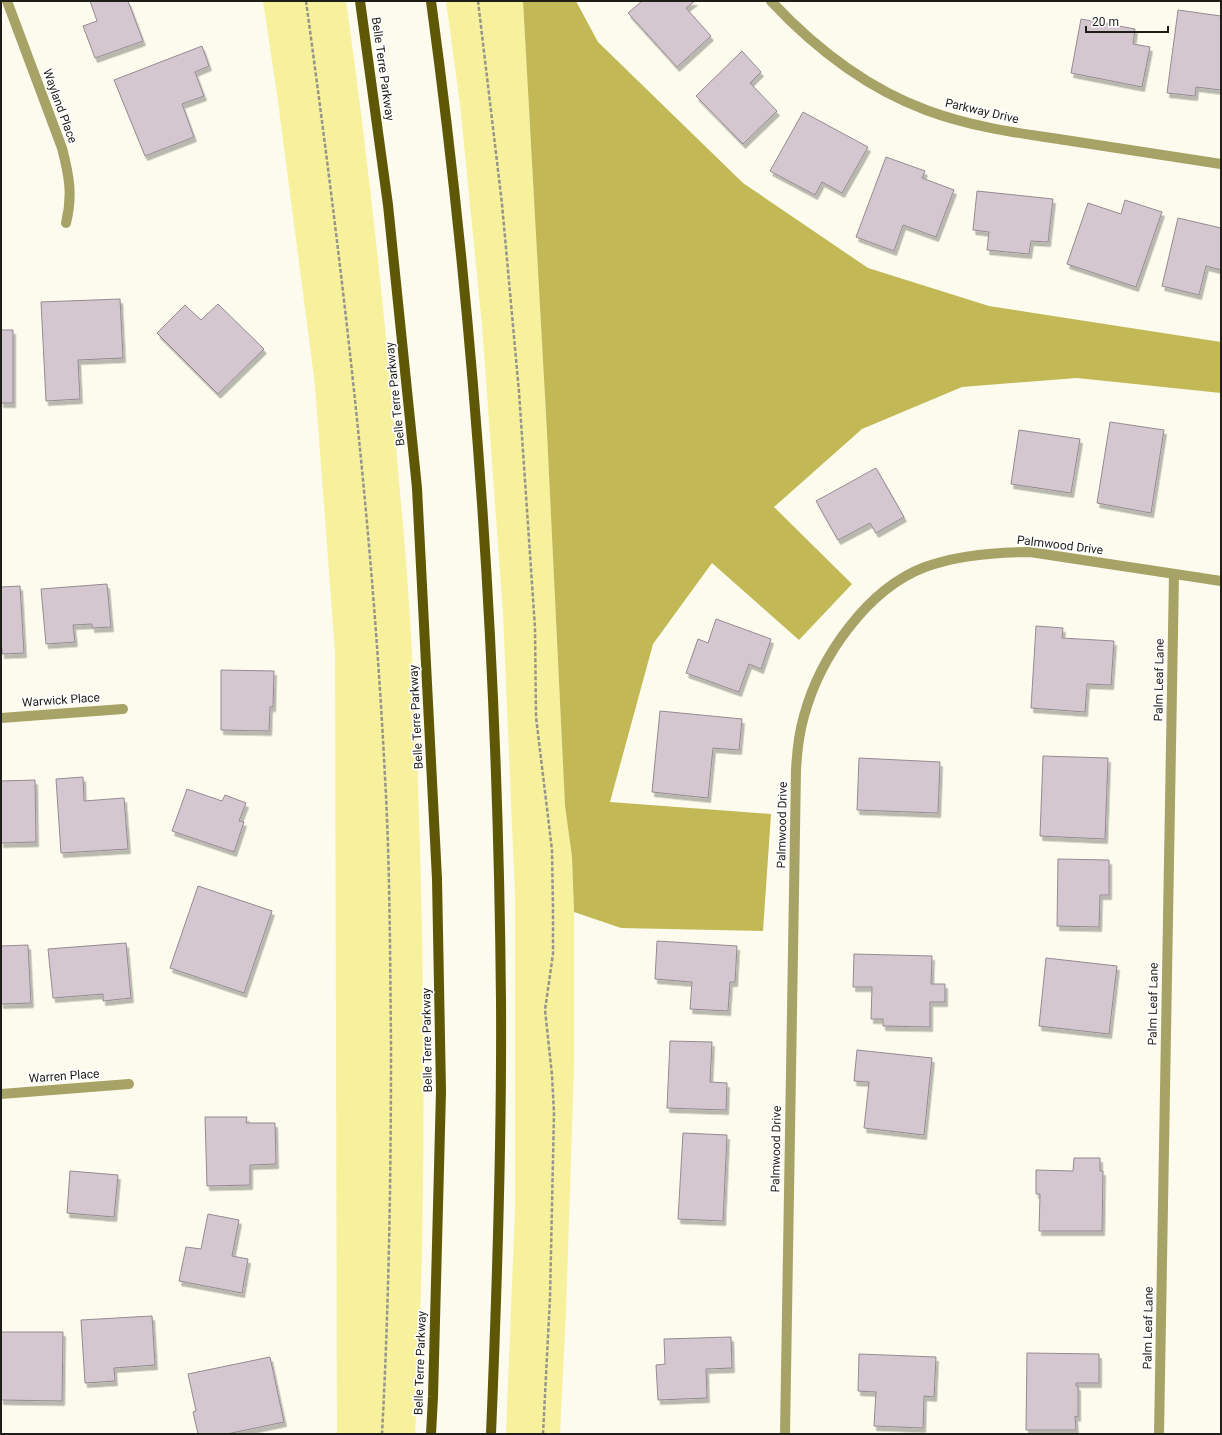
<svg xmlns="http://www.w3.org/2000/svg" width="1222" height="1435" font-family="Roboto,sans-serif">
<defs>
<filter id="shadow"><feDropShadow dx="2.5" dy="4.5" stdDeviation="0" flood-color="#0004"/></filter>
</defs>
<rect width="100%" height="100%" fill="#fcfbed"/>
<path fill="#f7f09d" d="M263,1h83c21,148 37,296 50,445 4,52 10,105 13,158 7,110 11,221 13,332 3,166 2,332 -7,498h-78l-2,-782 -20,-267 -38,-291z
M446,1h77l24,432 18,373 7,51 2,55v155l-8,243 -6,124h-54l9,-225v-314l-12,-282 -21,-288 -22,-221z"/>
<path fill="#c2b956" d="M523,1h53l22,41 145,141 125,85 121,38 232,36v51l-144,-15 -115,9 -100,42 -88,78 78,77 -53,56 -87,-77 -59,81 -43,158 161,12 -8,117 -142,-3 -47,-16 -2,-55 -7,-51 -18,-373z"/>
<path fill="#d4c7d0" stroke="#968a92" filter="url(#shadow)" d="M90,1h38l15,40 -48,17 -12,-32 14,-5z
M642,1h53l-9,7 25,28 -34,31 -49,-54z
M1178,10l43,6v74l-25,-3 -1,9 -28,-3z
M1081,19l54,10 -2,15 17,3 -8,40 -71,-14z
M202,46l7,20 -14,6 9,24 -22,8 12,33 -49,19 -31,-76z
M742,51l19,21 -11,11 27,28 -34,33 -47,-48z
M803,112l65,35 -26,46 -20,-11 -7,13 -45,-24z
M886,157l39,14 -3,7 32,12 -18,47 -33,-12 -9,26 -38,-14z
M977,191l76,8 -5,43 -17,-1 -2,13 -42,-4 2,-18 -16,-2z
M1125,200l37,12 -26,75 -69,-23 21,-61 33,11z
M1178,218l43,10v42l-15,-4 -7,29 -37,-9z
M120,299l3,59 -45,2 2,39 -34,2 -5,-99z
M218,304l46,45 -46,45 -61,-61 28,-28 16,15z
M1,330h12v73h-12z
M1110,422l54,8 -13,83 -54,-10z
M1019,430l61,9 -9,54 -60,-9z
M876,468l28,49 -28,16 -6,-10 -32,17 -22,-39z
M107,584l4,43 -19,1v-4l-19,1 2,17 -29,2 -5,-55z
M20,586l4,67 -22,1v-6h-1v-61z
M716,619l55,20 -10,30 -12,-5 -10,28 -53,-19 12,-34 10,4z
M1036,626l27,2 -1,10 52,3 -3,44 -24,-1 -2,28 -54,-4z
M221,670l53,1 -1,36h-3l-1,24 -48,-1z
M660,711l82,8 -3,31 -26,-2 -5,50 -56,-6z
M1043,756l65,2 -3,81 -65,-3z
M859,758l81,4 -2,51 -81,-3z
M83,777l1,24 40,-3 4,51 -67,4 -5,-74z
M35,780l1,62 -35,1v-62z
M187,789l35,12 3,-6 21,8 -7,18 5,1 -10,30 -62,-21z
M1058,859l51,1v35h-9l-1,32 -42,-1z
M198,886l74,25 -28,82 -74,-25z
M657,941l80,5 -2,36h-5l-2,29 -38,-2 2,-27 -37,-3z
M126,943l5,55 -28,3v-7l-50,4 -5,-49z
M28,945l3,58 -30,1v-58z
M854,954l78,2 -1,28h14v18h-15v25l-47,-1v-7h-12l1,-32h-19z
M1046,958l71,8 -8,68 -70,-8z
M670,1041l42,1 -2,40 17,1 -1,27 -59,-2z
M857,1050l75,8 -8,77 -60,-7 5,-46 -15,-1z
M205,1117h42l-1,6h29l1,41 -26,1v20l-43,1z
M683,1133l44,2 -4,86 -45,-2z
M1074,1158h26v13h3l-1,60h-63l1,-37h-4v-24l37,1z
M70,1171l48,4 -4,42 -47,-4z
M208,1214l31,6 -7,36 16,3 -6,34 -63,-12 7,-34 15,2z
M152,1316l3,49 -41,3 1,13 -30,2 -4,-63z
M1,1332h62l-1,69 -61,-1z
M731,1337l1,31 -26,1 1,29 -49,2 -2,-35 9,-1 -1,-25z
M1027,1353l72,1v29h-23v3h2v31l-3,-1 1,14h-50z
M859,1354l77,3 -2,40 -10,-1 -1,32 -49,-2 2,-34 -18,-1z
M270,1357l14,65 -57,12h-29l-5,-22 3,-1 -8,-37z"/>
<g fill="none" stroke-linecap="round" stroke-linejoin="round">
<path stroke="#96958b" stroke-width="2.5" stroke-dasharray="4 2" stroke-linecap="butt" d="M306,1c35,258 66,516 79,776 5,89 5,178 6,267 0,130 -2,260 -9,390
M478,1l24,203 17,188 16,236 1,89 16,133 1,59v45l-8,56 7,65 2,38 -4,185 -7,136"/>
<path stroke="#a7a265" stroke-width="10" d="M7,1l55,147c7,27 11,47 4,75
M771,1c43,46 96,87 155,109 45,17 92,23 139,30 52,8 104,16 156,24
M1,718l122,-9
M1,1094l128,-10
M785,1434l11,-664c1,-19 3,-37 8,-54 16,-59 63,-127 121,-149 33,-12 70,-15 105,-15l191,29
M1159,1434l15,-860"/>
<path stroke="#5e5705" stroke-width="10" d="M360,1l28,204 29,283 20,391 4,212 -8,306 -2,37
M431,1c45,331 67,666 70,1000 1,144 -4,289 -10,433"/>
</g>
<g text-anchor="middle" dominant-baseline="central" stroke-width="3.5" stroke-linejoin="round" paint-order="stroke">
<g font-size="12" fill="#1e1d18" stroke="#fff">
<text transform="translate(383 69) rotate(82)">Belle Terre Parkway</text>
<text transform="translate(60 106) rotate(70)">Wayland Place</text>
<text transform="translate(982 111) rotate(13)">Parkway Drive</text>
<text transform="translate(395 394) rotate(-96)">Belle Terre Parkway</text>
<text transform="translate(1060 545) rotate(7)">Palmwood Drive</text>
<text transform="translate(1159 680) rotate(-89)">Palm Leaf Lane</text>
<text transform="translate(61 700) rotate(-4)">Warwick Place</text>
<text transform="translate(416 717) rotate(-93)">Belle Terre Parkway</text>
<text transform="translate(782 825) rotate(-89)">Palmwood Drive</text>
<text transform="translate(1153 1004) rotate(-89)">Palm Leaf Lane</text>
<text transform="translate(427 1040) rotate(-91)">Belle Terre Parkway</text>
<text transform="translate(64 1076) rotate(-4)">Warren Place</text>
<text transform="translate(776 1149) rotate(-89)">Palmwood Drive</text>
<text transform="translate(1148 1328) rotate(-89)">Palm Leaf Lane</text>
<text transform="translate(420 1363) rotate(-88)">Belle Terre Parkway</text>
</g>
</g>
<rect width="1222" height="1435" fill="none" stroke="#1e1d18" stroke-width="4"/>
<path d="M1086 26v6h82v-6" fill="none" stroke="#1e1d18" stroke-width="2"/>
<text x="1092" y="26" font-size="12" fill="#1e1d18" stroke="#ffffff" stroke-width="3" paint-order="stroke">20 m</text>
</svg>
